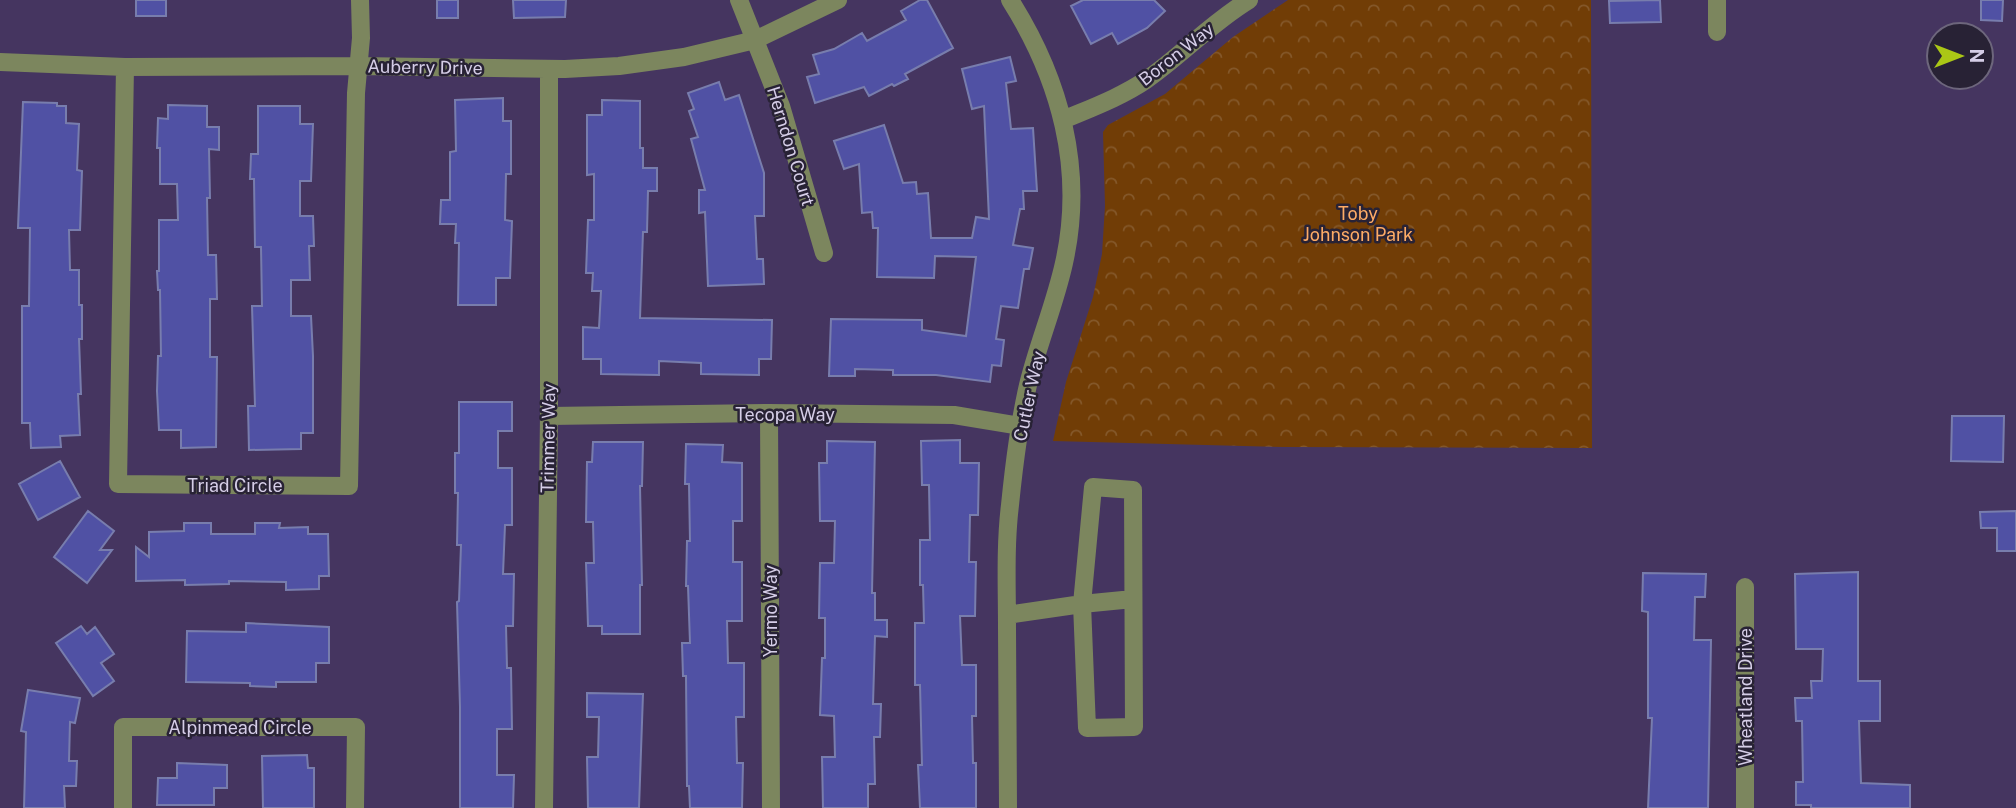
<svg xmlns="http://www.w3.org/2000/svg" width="2016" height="808" font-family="'Public Sans',sans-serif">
<defs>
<pattern id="park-crowns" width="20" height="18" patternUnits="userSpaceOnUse" patternTransform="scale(1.75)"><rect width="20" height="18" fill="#713d06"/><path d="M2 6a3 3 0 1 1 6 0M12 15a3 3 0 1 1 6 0" fill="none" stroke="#84582a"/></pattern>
</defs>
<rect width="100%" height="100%" fill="#453560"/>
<path fill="url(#park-crowns)" d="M1288,0h303l1,448 -308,-1 -231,-6 13,-59 27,-85 9,-43 3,-48 -2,-74 5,-7 57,-31 68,-57z"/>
<path fill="#5051a4" stroke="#787dad" stroke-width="2" d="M136,0h30v16h-30z
M437,0h21v18h-21z
M513,0h53l-1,17 -51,1z
M920,0h7l26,48 -48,26 3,5 -14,7 -2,-2 -23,12 -5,-9 -49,16 -8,-26 12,-3 -6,-19 21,-6 28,-16 5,8 39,-21 -5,-9z
M1083,0h71l11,11 -18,17 -29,16 -6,-11 -21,11 -20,-38z
M1660,0l1,22 -51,1 -1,-22z
M1981,0h22l-1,21 -21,-1z
M1010,57l6,24 -10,2 5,46 22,-1 4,63h-14l1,18h-4l-7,36 20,3 -4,21h-5l-6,39 -17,-2 -5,33 8,1 -3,26 -9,-1 -2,17 -54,-7h-43v-5l-38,-1v7h-26l2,-57 91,1v10l44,6 10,-79 -41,-1 -1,22 -57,-1 1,-49h-5l-1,-16 -10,1 -3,-49 -15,5 -10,-28 50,-16 19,58 13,-1 1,12 11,-1 3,45h41l4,-21 13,2 -5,-113 -12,3 -10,-40z
M719,82l6,18 14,-5 25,78v43h-9l2,43h6l1,25 -56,2 -3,-74 -6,1v-23h6l-14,-51 7,-2 -9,-26 5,-2 -6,-16z
M503,98v23h8v53h-5l-1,46 7,1 -2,57h-14v27h-38l1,-62h-4l1,-19h-16l1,-24h9v-48l6,-1 -1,-51z
M602,100l38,1v47h3v20h14v23h-9l-1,41h-4l-3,86 132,2 -1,39h-12v16l-58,-1v-11l-42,-2v14l-58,-1v-15h-18v-32l16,1 2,-37h-9l1,-18h-7l2,-53h6v-46l-7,1v-60h15z
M23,102l34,1v3h9v17l13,1 -2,46 5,1 -2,59h-11l1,40h9v35h3v34h-3l2,55h-3l2,41 -20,1 1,11 -30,1 -1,-25h-8v-117h7l1,-78h-12z
M168,105l39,1v21h12v23l-10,-1 1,49h-3l1,57h8l1,44h-7v58h7l-1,90 -35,1v-18h-22l-2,-39 1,-35h3l-1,-66h-2l-1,-19h2v-51h19l-1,-36h-17v-36h-3l1,-30 10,1z
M258,106h42v18h13l-2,57h-11v35h13l1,30h-5l1,34h-19v36h20l2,40v77h-12v16l-52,1 -1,-44h7l-3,-100h10l-1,-59h-6l-1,-68h-4l1,-25h7z
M459,402h53v29h-14v37h14v57h-7l-2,49h11l-1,52h-7l1,42h4l1,61h-15v46h17l-1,33h-53v-101l-3,-105 2,-1 2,-56h-4l1,-52h-3v-40h4z
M1952,416h52l-1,46 -52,-1z
M960,440v23h19l-1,52h-8l-1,47h7l-1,54h-15l2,49h14v51h-4l1,47h3v45h-56l-2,-43h4l-2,-80h-5v-62h9l-1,-38h-3v-45h10l-1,-55h-7l-1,-44z
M827,441l48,1 -3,151h3v27h12v17l-12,-1 -2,68h8l-1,33h-6l1,47h-7v24h-45l-1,-51h13l-1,-41 -14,-1 2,-57h3v-40h-6l1,-55h14l1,-42h-15l-1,-58h8z
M593,442h50l-1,44h-2l2,99h-2v49h-38v-8h-14l-2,-63h8l-1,-41h-7l1,-60h5z
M686,444l37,1 -1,17 20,1v58h-9v41h9v59h-15l1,42h16v54h-8l1,46h6l-1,45h-52l-1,-22h-2l-1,-110h-3l-1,-33h8l-2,-57h-2l1,-45h3l-1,-57h-4z
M60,461l20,36 -42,23 -19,-36z
M88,511l26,20 -14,19h12l-25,33 -33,-26z
M2016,511v40h-19v-23h-16l-1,-16z
M184,523h27v11h44v-11h25l-1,5 29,-1v7h20l1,42h-10v13l-33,1v-8l-57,-1v3l-44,1v-5l-49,1v-34l13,10v-25l35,-1z
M1858,572v109h22v40h-21l2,62 49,2v23h-99v-3h-15v-23h7l-1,-61h-6l-1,-23h17l-1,-17h11l1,-32h-27l-1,-75z
M1643,573l63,1 -1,23h-10l-1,43h17l-3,168h-60l4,-90h-4v-106l-6,-1z
M246,623l83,4v36h-13v19h-40v5l-26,-1v-3l-64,-1 1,-51 59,1z
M81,626l6,8 8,-7 19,27 -13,9 13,18 -21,15 -37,-53z
M28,690l52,8 -5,25 -5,-1 -1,39h8l-1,25h-12l1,22h-41l2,-76 -5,-1z
M587,693l56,1 -4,114h-51l-1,-51h11l1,-40h-12z
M307,755l1,13h6v40h-51l-1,-52z
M177,763l50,2v23h-13v17h-57l1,-27h19z"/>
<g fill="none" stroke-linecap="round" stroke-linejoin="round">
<path stroke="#7c865e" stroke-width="18" d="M739,0l42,106 43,147
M1717,0v32
M0,62l125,5 234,-1 206,3 54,-3 65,-9 71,-17 83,-40
M125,67l-7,417 231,2 7,-393 5,-55 -1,-38
M1063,120c28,-12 58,-23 83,-40 36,-25 65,-57 103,-80
M769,413l2,395
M549,416l220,-3 185,2 66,11
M1093,487l40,3 1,237 -47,1 -5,-124z
M1745,587v221
M1007,615l75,-11 51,-5
M123,808v-81h233l-1,81
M544,808l5,-392v-347
M1008,808c0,-60 -1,-120 -1,-180 0,-41 -2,-82 3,-123 4,-40 9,-81 18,-120 10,-41 27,-81 36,-122 21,-94 -4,-184 -54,-263"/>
</g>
<g text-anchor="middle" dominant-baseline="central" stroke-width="5" stroke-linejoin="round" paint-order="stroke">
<g font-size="18" fill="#d5cde7" stroke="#282235">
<text transform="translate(1176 54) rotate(-38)">Boron Way</text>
<text transform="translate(425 67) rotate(1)">Auberry Drive</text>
<text transform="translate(791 146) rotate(73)">Herndon Court</text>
<text transform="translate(1029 396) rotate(-78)">Cutler Way</text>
<text x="785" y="414">Tecopa Way</text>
<text transform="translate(548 438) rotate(-89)">Trimmer Way</text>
<text x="235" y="485">Triad Circle</text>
<text transform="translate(770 611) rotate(-90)">Yermo Way</text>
<text transform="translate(1745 697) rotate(-90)">Wheatland Drive</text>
<text x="240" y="727">Alpinmead Circle</text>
</g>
<g font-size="18" fill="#fdab66" stroke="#282235">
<text x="1358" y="213">Toby<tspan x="1358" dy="21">Johnson Park</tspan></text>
</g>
</g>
<g transform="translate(1960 56) rotate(90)"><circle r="33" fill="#282235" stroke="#6d667c" stroke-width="2"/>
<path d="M0-5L12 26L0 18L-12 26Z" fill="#abc716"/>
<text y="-10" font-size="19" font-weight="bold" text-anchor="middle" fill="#d5cde7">N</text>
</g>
</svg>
